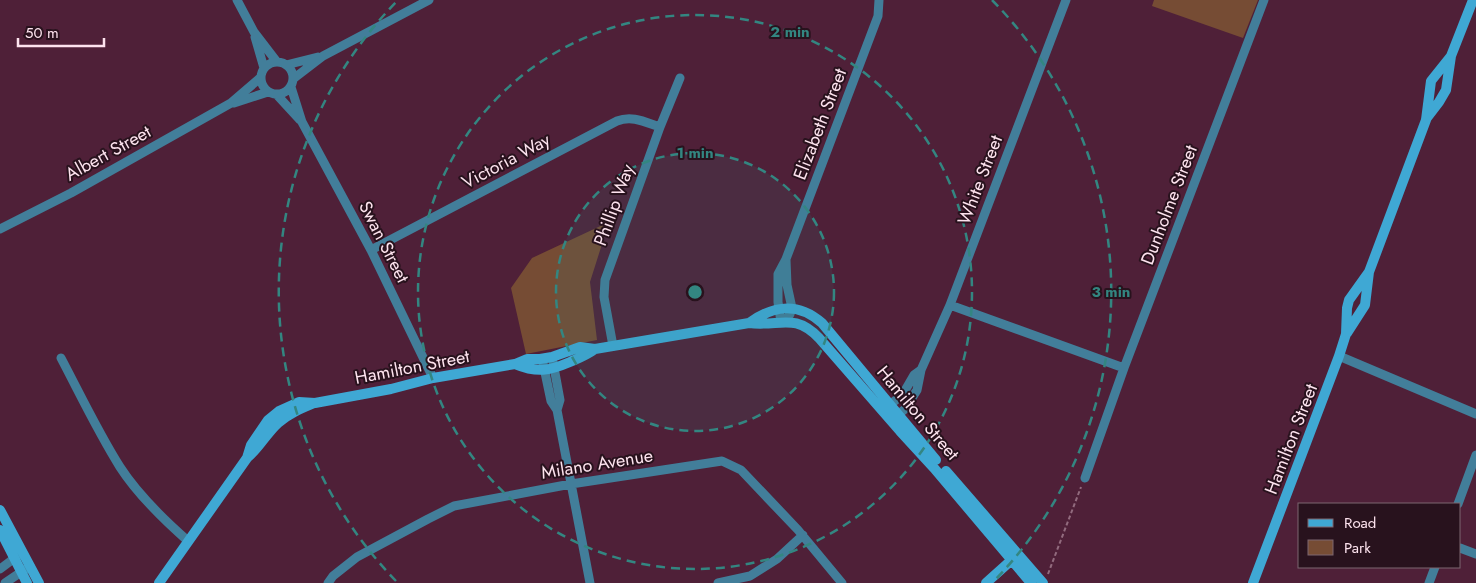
<svg xmlns="http://www.w3.org/2000/svg" width="1476" height="583" font-family="Jost,sans-serif">
<rect width="100%" height="100%" fill="#4f2038"/>
<path fill="#764c34" d="M1154,0h104l-15,38 -91,-32z
M609,222l-19,60 7,58 -71,14 -15,-66 21,-30z"/>
<g fill="none" stroke-linecap="round" stroke-linejoin="round">
<path stroke="#926b7e" stroke-width="2" stroke-dasharray="4 2.5" stroke-linecap="butt" d="M1048,574l33,-87"/>
<path stroke="#427e9a" stroke-width="9" d="M237,0l17,32 23,30
M255,37l9,31
M261 78a16 16 0 1 1 32 0a16 16 0 1 1-32 0Z
M286,65l32,-8
M293,79l30,-23 106,-56
M291,87l11,35 69,128 62,128
M277,95l23,25
M234,103l34,-11
M0,229l71,-36 160,-90 29,-25
M371,250l246,-129c15,-6 28,1 43,6
M950,305l174,63
M781,322l-3,-20v-28l8,-15 92,-243 1,-16
M785,322l5,-8 2,-6 -5,-23 -1,-25
M613,346l-9,-49 1,-17 55,-153 20,-49
M1339,356l137,58
M61,358c19,36 37,74 59,109 18,28 43,52 68,74
M553,362l7,38 -3,10 33,173
M543,363l8,38 6,9
M885,409l18,-15 11,-19 7,-5
M894,418l11,-9 12,-19 4,-20 29,-65 116,-305
M1085,478l39,-110 140,-368
M1458,504l18,-49
M1460,548l16,6
M0,569l20,-15
M5,583l25,-17
M328,583l5,-7 24,-19 71,-38 26,-13 117,-22 151,-23 19,9 57,60 44,53
M718,583l32,-7 27,-17 26,-24
M1429,583l6,-16"/>
<path stroke="#3fa8d4" stroke-width="10" d="M1426,119l13,-17 7,-12 5,-34 22,-56
M749,323c25,-18 49,-21 73,0l114,137
M1347,333l18,-28 4,-33 57,-152 5,-39 20,-25
M515,364c22,9 34,7 55,-2 9,-4 17,-7 25,-13
M247,458l4,-13 17,-25 11,-9 20,-9 16,1 76,-14 42,-11 82,-14 12,-5h13l12,-2 28,-10 15,2 154,-26c31,4 45,-11 70,15l81,93 34,37 97,115
M946,471l97,112
M0,510l39,73
M0,530l27,53
M159,583l88,-125c12,-10 19,-24 31,-35 10,-9 22,-14 34,-19
M986,583l29,-26
M1253,583l86,-227 7,-22 1,-26 2,-8 20,-28"/>
</g>
<circle cx="695" cy="292" r="139" fill="#338681" fill-opacity=".12"/>
<g fill="none" stroke="#338681" stroke-width="2.5" stroke-dasharray="9 6">
<circle cx="695" cy="292" r="139"/>
<circle cx="695" cy="292" r="277"/>
<path d="M396 581A416 416 0 0 1 398 0M992 0A416 416 0 0 1 994 581"/>
</g>
<g text-anchor="middle" dominant-baseline="central" stroke-width="4" stroke-linejoin="round" paint-order="stroke">
<g font-size="18" fill="#fde3ee" stroke="#28121d">
<text transform="translate(820 124) rotate(-69)">Elizabeth Street</text>
<text transform="translate(108 153) rotate(-29)">Albert Street</text>
<text transform="translate(506 161) rotate(-28)">Victoria Way</text>
<text transform="translate(980 180) rotate(-69)">White Street</text>
<text transform="translate(614 205) rotate(-70)">Phillip Way</text>
<text transform="translate(1169 205) rotate(-69)">Dunholme Street</text>
<text transform="translate(384 242) rotate(63)">Swan Street</text>
<text transform="translate(412 367) rotate(-11)">Hamilton Street</text>
<text transform="translate(918 413) rotate(50)">Hamilton Street</text>
<text transform="translate(1291 439) rotate(-69)">Hamilton Street</text>
<text transform="translate(597 464) rotate(-9)">Milano Avenue</text>
</g>
</g>
<circle cx="695" cy="292" r="8" fill="#338681" stroke="#28121d" stroke-width="2.5"/>
<g font-size="15" text-anchor="middle" font-weight="bold" fill="#338681" stroke="#28121d" stroke-width="4" stroke-linejoin="round" paint-order="stroke">
<text x="790" y="37">2 min</text>
<text x="695" y="158">1 min</text>
<text x="1111" y="297">3 min</text>
</g>
<rect x="1298" y="503" width="162" height="65" fill="#28121d" stroke="#7d6671"/>
<rect x="1308" y="519" width="25" height="8" fill="#3fa8d4" stroke="#7d6671"/>
<text x="1344" y="528" font-size="15" fill="#fde3ee">Road</text>
<rect x="1308" y="540" width="25" height="15" fill="#764c34" stroke="#7d6671"/>
<text x="1344" y="553" font-size="15" fill="#fde3ee">Park</text>
<path d="M18 38v8h86v-8" fill="none" stroke="#fde3ee" stroke-width="2.5"/>
<text x="25" y="38" font-size="15" fill="#fde3ee" stroke="#28121d" stroke-width="4" paint-order="stroke">50 m</text>
</svg>
